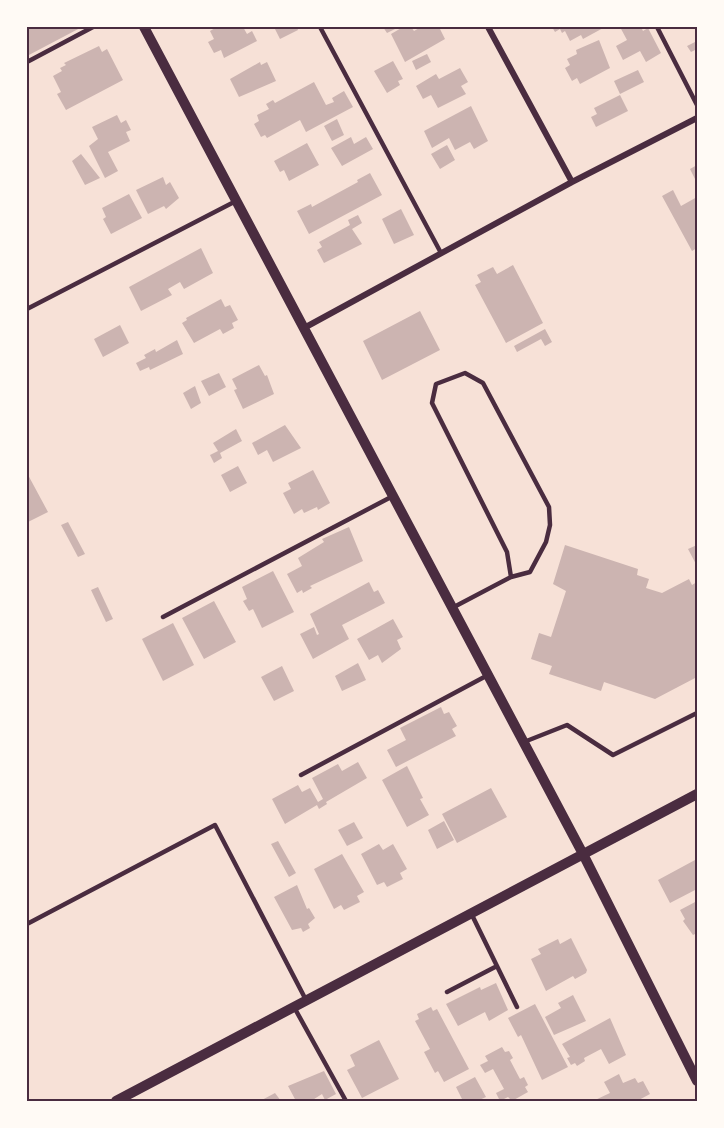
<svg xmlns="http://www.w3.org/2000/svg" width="724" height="1128" font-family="Inter,sans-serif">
<rect width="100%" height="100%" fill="#f7e1d7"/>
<path fill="#ccb4b1" d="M27,27h55l-55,29z
M217,27h26l4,7 5,-3 5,10 -33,17 -3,-8 -7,3 -6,-11 6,-3 -4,-8z
M274,27h23l1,3 -18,9z
M383,27h16l-12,6z
M403,27h8l3,4 7,-4h18l6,12 -40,23 -14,-28z
M552,27h53l-22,12 -2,-4 -11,6 -5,-10 -3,2 -2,-4 -5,3z
M620,27h21l2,4 5,-3 13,25 -15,9 -6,-11 -17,9 -7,-14 11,-6z
M599,40l11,28 -30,16 -3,-6 -5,3 -7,-13 5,-3 -3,-6 10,-5 -1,-4z
M697,41v8l-6,3 -4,-6z
M99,46l3,6 5,-3 16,31 -57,30 -9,-16 4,-2 -8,-16 9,-5 -2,-3 6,-3 -2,-2z
M427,54l4,8 -15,8 -4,-9z
M393,61l10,18 -5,2 2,4 -13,8 -13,-22z
M260,62l1,3 6,-3 9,19 -37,16 -9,-18z
M460,68l8,14 -7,4 5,8 -28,14 -7,-13 -8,4 -7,-13 20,-12 3,5z
M638,70l6,12 -24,12 -6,-13z
M314,82l12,23 8,-3 -2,-4 12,-7 9,16 -47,25 -6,-12 -33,18 -2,-3 -4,2 -7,-13 5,-3 -2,-6 12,-6 -3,-5 7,-4 2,3z
M620,95l8,16 -32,16 -5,-10 6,-3 -3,-6z
M471,106l17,35 -14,8 -4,-7 -15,8 -6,-12 -17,10 -8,-17z
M117,115l4,8 5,-3 5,10 -5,2 4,9 -22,11 10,19 -13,7 -16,-32 9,-7 -6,-12z
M337,119l7,16 -12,6 -8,-15z
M351,137l3,7 12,-7 7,12 -31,17 -11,-18z
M307,143l12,22 -30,16 -5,-11 -4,2 -6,-11z
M447,145l8,15 -15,9 -9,-15z
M81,154l19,24 -15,7 -13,-24z
M697,165v18l-7,-14z
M370,173l12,22 -73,39 -12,-23 14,-7 1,3 46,-25 -1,-2z
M163,177l3,8 4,-3 9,16 -13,11 -2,-3 -16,8 -12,-24z
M673,190l8,16 16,-9v51l-5,3 -30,-55z
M129,194l13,24 -31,16 -8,-15 3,-2 -4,-9z
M401,209l13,26 -20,9 -12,-25z
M358,215l4,8 -10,6 10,15 -38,19 -7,-13 5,-3 -3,-5 31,-17 -2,-5z
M201,248l12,25 -29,16 -4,-7 -12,7 4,6 -31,16 -12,-24z
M513,265l30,58 -37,20 -31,-58 6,-3 -4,-7 16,-8 4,7z
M221,299l4,8 5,-2 8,15 -6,3 2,5 -11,6 -3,-5 -26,14 -12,-20 5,-3 -1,-2z
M420,311l20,39 -58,30 -19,-39z
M120,325l9,18 -26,14 -9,-18z
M545,329l7,13 -7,4 -4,-7 -24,13 -3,-6z
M177,340l6,14 -33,16 -1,-3 -9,4 -4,-8 10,-5 -2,-3 11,-6 1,3z
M259,365l6,11 2,-1 7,19 -31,15 -9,-19 3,-1 -5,-10z
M219,373l7,14 -17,9 -8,-15z
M195,386l6,17 -10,6 -8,-16z
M285,425l16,23 -28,14 -6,-12 -9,5 -6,-12z
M236,429l6,12 -22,12 2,5 -8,5 -4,-8 8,-4 -5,-8z
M238,466l9,17 -17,9 -9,-17z
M313,470l17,33 -12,7 -1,-3 -13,6 -2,-4 -8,5 -11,-21 8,-4 -3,-6z
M27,473l21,39 -20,10 -1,-3z
M68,522l17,32 -7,3 -17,-32z
M349,527l14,34 -53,25 2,2 -9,5 -1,-3 -5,3 -10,-19 15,-8 -4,-8 26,-16 -2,-3z
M565,545l73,24 -1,6 12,4 -3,9 16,5 27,-14 3,6 5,-3v95l-42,22 -51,-17 -3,9 -52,-17 3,-8 -21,-7 8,-26 12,4 15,-46 -13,-7z
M697,545v21l-9,-17z
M273,571l21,41 -32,16 -9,-19 -4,2 -6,-10 4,-2 -5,-12z
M369,582l5,10 4,-2 7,13 -43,22 7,14 -36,20 -13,-25 14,-7 3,8 2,-1 -9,-20z
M98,587l15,32 -7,3 -15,-32z
M214,601l22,41 -32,17 -22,-41z
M393,619l10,18 -6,3 4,9 -19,14 -4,-8 -9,5 -12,-21z
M173,623l21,42 -31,16 -21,-42z
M358,663l8,17 -24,11 -7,-15z
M282,666l12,25 -20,10 -13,-24z
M441,707l3,7 5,-2 8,14 -5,3 4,7 -60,31 -9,-17 19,-10 -6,-12z
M358,762l9,16 -41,24 1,2 -8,5 -2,-4 -32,19 -13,-25 26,-14 4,7 8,-4 8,14 5,-3 -11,-21 26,-14 4,7z
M407,766l16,32 -3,1 9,16 -22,12 -25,-47z
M491,788l16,29 -50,26 -15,-29z
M444,821l10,19 -17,9 -9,-19z
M354,822l9,16 -16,8 -9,-16z
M278,841l18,32 -7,4 -18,-33z
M379,844l4,6 10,-6 14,25 -7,4 3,6 -16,8 -3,-5 -7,3 -16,-31z
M342,854l22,38 -7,4 3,6 -16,8 -3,-5 -7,4 -20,-40z
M695,860l2,29 -27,14 -12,-23z
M297,885l10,24 2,-1 6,10 -7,6 2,4 -7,4 -2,-4 -9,2 -18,-33z
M697,901v32l-4,2 -10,-14 2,-2 -5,-9z
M571,938l16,32 -1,3 -11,6 -2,-3 -27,15 -15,-32 10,-5 -3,-5 20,-10 2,5z
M496,983l12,27 -19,11 -4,-9 -27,14 -12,-22 34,-17 1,3z
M573,995l13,26 -32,14 -9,-18 16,-9 -3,-5z
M535,1004l33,63 -26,13 -21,-45 -3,2 -10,-19z
M431,1007l2,4 4,-2 32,60 -25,13 -6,-11 -3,2 -11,-21 6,-3 -15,-28 4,-2 -2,-5z
M610,1018l16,37 -17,9 -8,-15 -17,9 1,3 -8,5 -2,-3 -4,2 -4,-7 3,-1 -8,-13z
M379,1040l20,39 -37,19 -15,-28 8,-4 -5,-11z
M502,1047l3,5 4,-1 4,7 -3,2 10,19 4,-2 4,8 -3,2 3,5 -16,9 -4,-4 -8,4 -4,-8 8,-4 -11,-20 -8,4 -5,-8 8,-4 -3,-5z
M324,1071l12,23 -11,6 -3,-6 -11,7h-15l-8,-15z
M619,1074l4,9 12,-5 3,5 5,-2 7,13 -13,7h-44l17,-8 -6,-11z
M475,1077l11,20 -9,4h-14l-7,-14z
M275,1093l6,8h-21z"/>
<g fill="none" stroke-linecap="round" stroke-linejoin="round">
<path stroke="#4a2c40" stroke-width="4.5" d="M320,27l121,226
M657,27l40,78
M27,62l66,-35
M27,309l209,-108
M452,608l59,-31 19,-5 16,-30 4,-17 -1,-18 -66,-124 -18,-10 -29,11 -4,19 75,149 4,25
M163,617l230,-121
M524,742l43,-17 46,30 84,-42
M301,775l187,-100
M471,913l46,94
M27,924l188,-99 91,175
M447,992l50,-26
M294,1007l52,94"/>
<path stroke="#4a2c40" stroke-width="6" d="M488,27l84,155
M304,328l268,-146 125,-64"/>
<path stroke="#4a2c40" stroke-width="10" d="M144,27l439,827 114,227
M116,1101l581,-307"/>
</g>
<rect width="724" height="1128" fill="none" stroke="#fffaf5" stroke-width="57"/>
<rect x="28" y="28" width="668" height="1072" fill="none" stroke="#4a2c40" stroke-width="2"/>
</svg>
